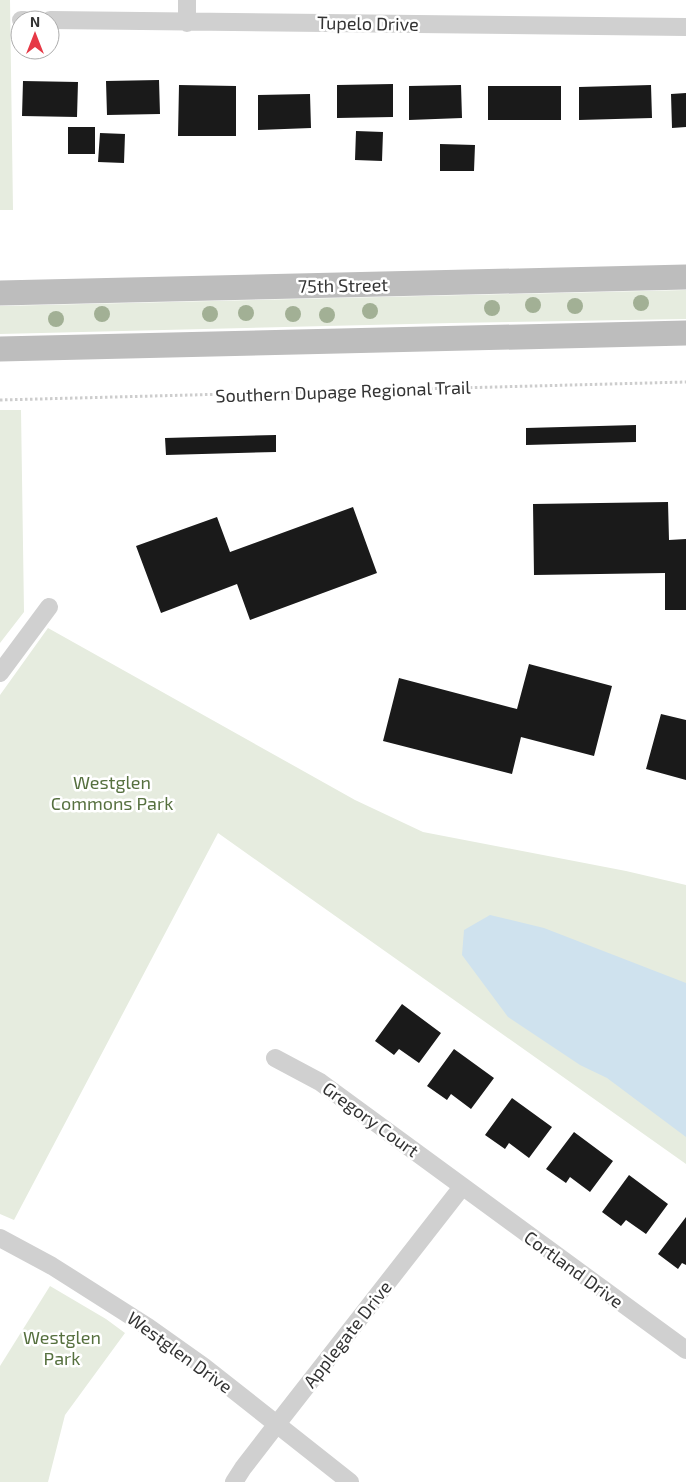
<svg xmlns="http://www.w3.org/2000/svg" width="686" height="1482" font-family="'Exo 2',sans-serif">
<rect width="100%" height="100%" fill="#fff"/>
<path fill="#e6ecdf" d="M0,0h10l3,210h-13z
M686,290v29l-234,4 -452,11v-28z
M0,410h21l3,202 -24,31z
M48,628l307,172 68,32 203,39 60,14v279l-468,-331 -204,387 -14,-6v-519z
M50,1286l56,33 19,14 -60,82 -17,67h-48v-116z"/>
<path fill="#cfe2ee" d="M490,915l54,13 142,55v154l-79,-59 -27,-13 -72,-48 -46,-62 2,-25z"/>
<path fill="#1a1a1a" d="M159,80l1,34 -53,1 -1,-34z
M23,81l55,1 -1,35 -55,-1z
M393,84v33l-56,1v-33z
M179,85l57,1v50h-58z
M461,85l1,33 -53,2v-34z
M651,85l1,33 -73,2v-33z
M488,86h73v34h-73z
M686,93v34l-14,1 -1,-34z
M310,94l1,34 -53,2v-35z
M68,127h27v27h-27z
M356,131l27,1 -1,29 -27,-1z
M100,133l25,1 -1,29 -26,-1z
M440,144l35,1 -1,26h-34z
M636,425v17l-110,3v-17z
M276,435v17l-110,3 -1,-17z
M668,502l1,38 17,-1v71h-21v-37l-131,2 -1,-71z
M353,507l24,66 -127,47 -13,-36 -76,29 -25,-67 81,-29 13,35z
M529,664l83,22 -18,70 -73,-19 -9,37 -129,-33 16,-63 118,31z
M661,714l25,6v60l-40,-11z
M402,1004l39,29 -22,30 -20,-14 -5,6 -19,-14z
M454,1049l40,29 -23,31 -20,-15 -4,6 -20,-14z
M512,1098l40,29 -23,31 -20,-15 -4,6 -20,-14z
M574,1132l39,29 -23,31 -20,-15 -4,6 -20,-14z
M629,1175l39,29 -22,30 -20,-14 -5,6 -19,-14z
M686,1217v48l-4,-2 -4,6 -20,-15z"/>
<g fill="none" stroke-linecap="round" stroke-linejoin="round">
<path stroke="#cdcdcd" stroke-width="3" stroke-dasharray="2.5 2.5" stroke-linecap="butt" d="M0,400l686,-18"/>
<path stroke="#d0d0d0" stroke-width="18" d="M21,20h4
M50,20l636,7
M187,23v-23
M0,673l49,-66
M275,1058l45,24 366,268
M0,1238l52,28 96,61 55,39 147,116
M234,1482l9,-14 34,-44 185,-237"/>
<path stroke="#bdbdbd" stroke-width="25" d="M0,293l686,-16
M0,349l686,-16"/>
</g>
<g fill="#a2b095">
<circle cx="641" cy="303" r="8"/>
<circle cx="533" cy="305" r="8"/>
<circle cx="575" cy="306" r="8"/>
<circle cx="492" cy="308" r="8"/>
<circle cx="370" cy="311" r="8"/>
<circle cx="246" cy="313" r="8"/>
<circle cx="102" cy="314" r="8"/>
<circle cx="210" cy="314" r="8"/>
<circle cx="293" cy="314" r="8"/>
<circle cx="327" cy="315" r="8"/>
<circle cx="56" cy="319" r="8"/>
</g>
<g text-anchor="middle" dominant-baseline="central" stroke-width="5" stroke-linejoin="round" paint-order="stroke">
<g font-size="18" fill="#333" stroke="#fff">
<text transform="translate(368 23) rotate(1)">Tupelo Drive</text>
<text transform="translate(343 285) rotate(-1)">75th Street</text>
<text transform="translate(343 391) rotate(-2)">Southern Dupage Regional Trail</text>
<text transform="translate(371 1119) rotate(36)">Gregory Court</text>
<text transform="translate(574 1269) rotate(36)">Cortland Drive</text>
<text transform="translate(347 1334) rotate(-52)">Applegate Drive</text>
<text transform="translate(180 1352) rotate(36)">Westglen Drive</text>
</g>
<g font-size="18" fill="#56703f" stroke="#fff">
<text x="112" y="782">Westglen<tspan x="112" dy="21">Commons Park</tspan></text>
<text x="62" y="1337">Westglen<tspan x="62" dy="21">Park</tspan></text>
</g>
</g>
<g transform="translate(35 35)"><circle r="24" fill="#ffffff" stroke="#adadad"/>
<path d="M0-4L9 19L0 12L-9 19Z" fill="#e63946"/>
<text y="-8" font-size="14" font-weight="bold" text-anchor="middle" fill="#333333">N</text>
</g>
</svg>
